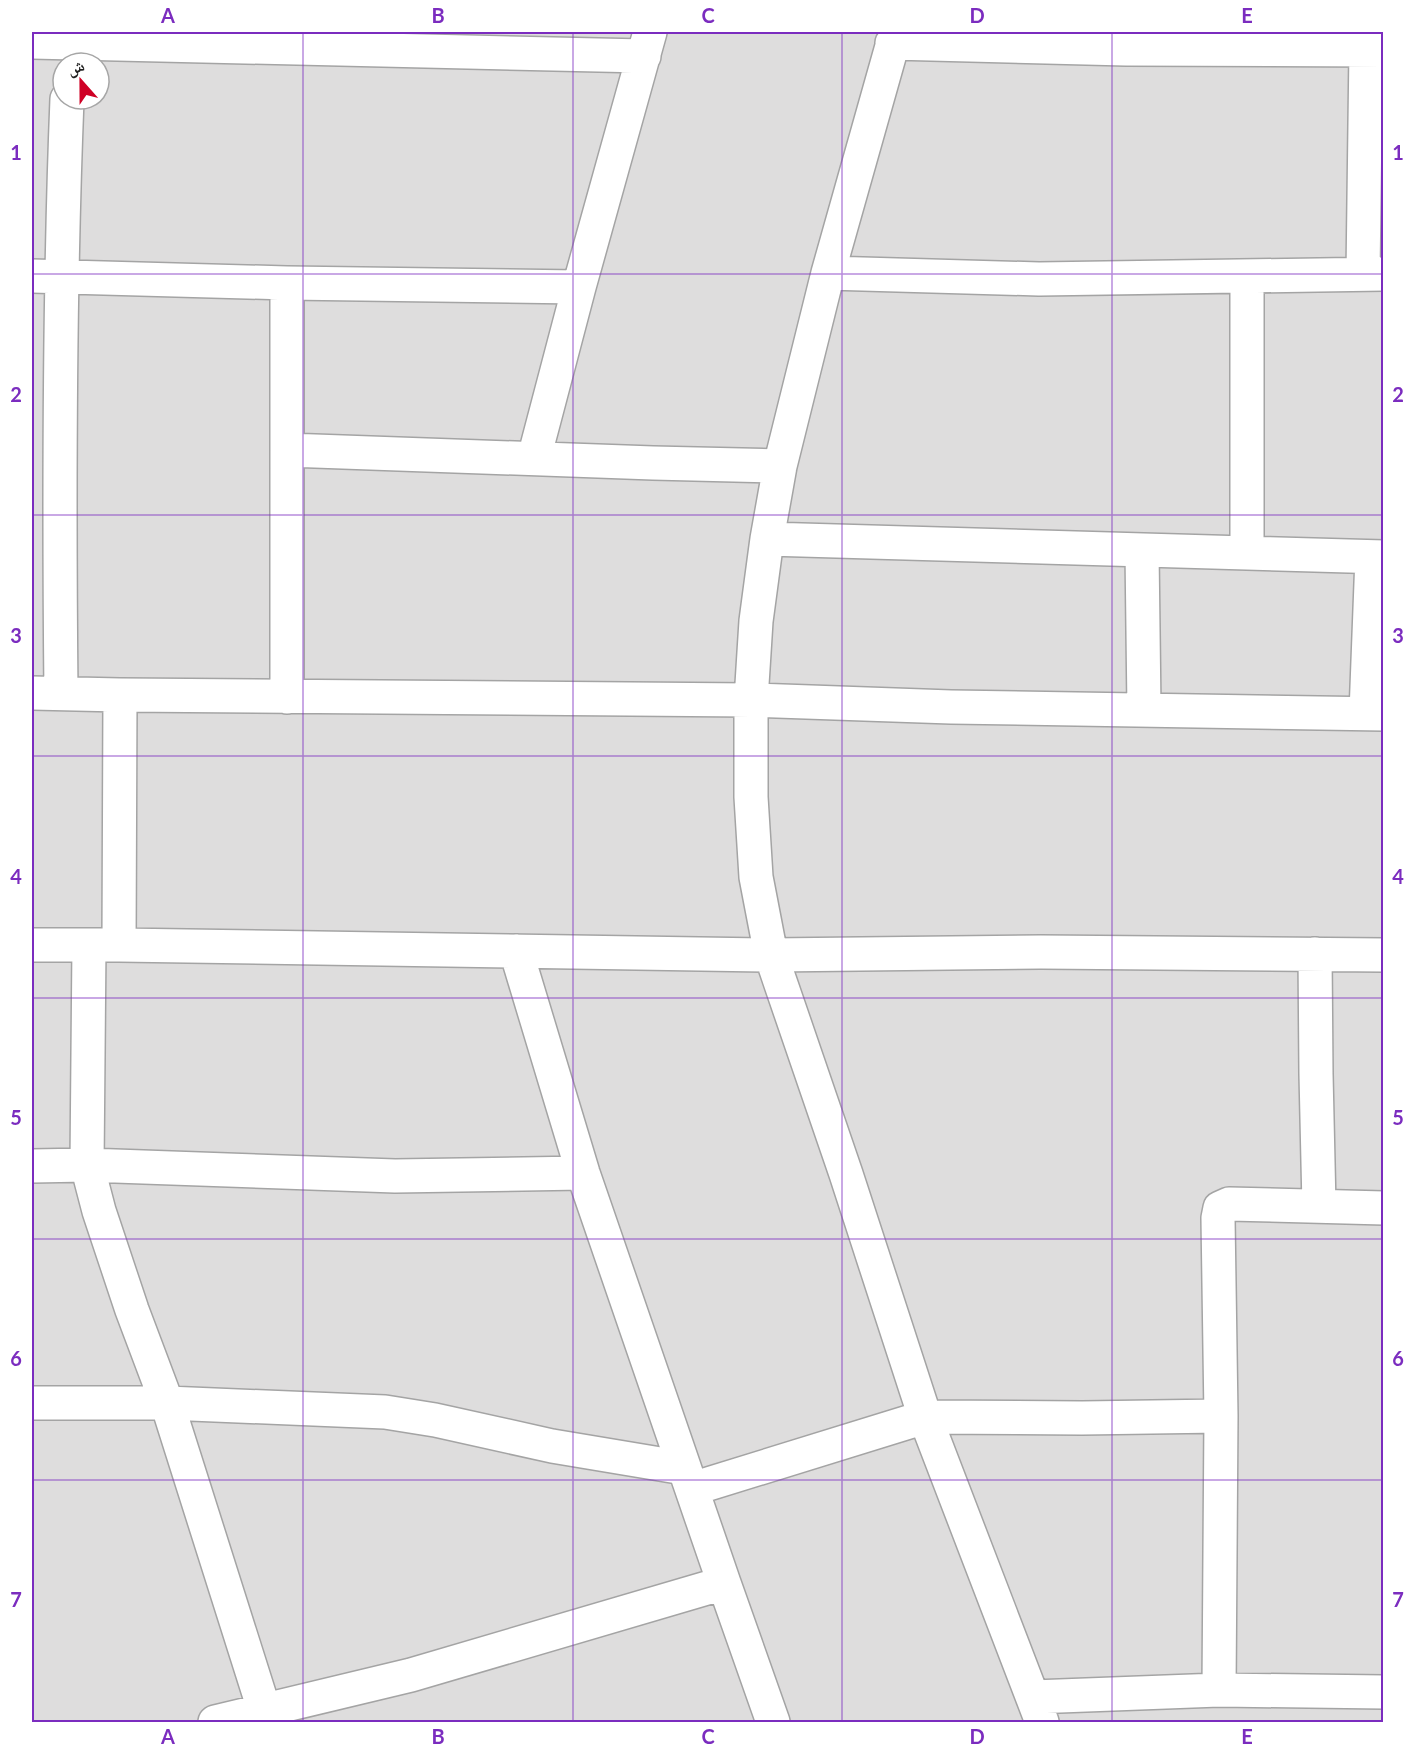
<svg xmlns="http://www.w3.org/2000/svg" width="1415" height="1754" font-family="Lato,'Noto Naskh Arabic',sans-serif">
<rect width="100%" height="100%" fill="#f0ebe6"/>
<path fill="#dedddd" fill-rule="evenodd" d="M32,32h1351v1690h-1351zM63,63h36v36h-36z"/>
<g fill="none" stroke-linecap="round" stroke-linejoin="round">
<g stroke="#a4a4a4" stroke-width="36">
<path id="minor" d="M896,32l-68,241 -48,193 -13,73 -11,82 -5,79v97l5,80 15,78 75,219 79,243 117,305
M32,42l612,14
M892,43l234,6 258,1
M828,273l211,6 345,-5
M1363,274l3,-225
M32,276l255,7 292,4
M1247,276v277
M287,450l366,13 127,3
M534,458l45,-171 71,-255
M767,539l617,18
M1142,551l2,159
M32,693l88,2 631,5 200,7 433,7
M61,693c-2,-198 -2,-396 6,-594
M287,697v-414
M1366,713l6,-156
M32,945h87l652,10 270,-3 343,3
M89,945l-2,220 12,46 33,99 35,93 101,319
M119,945l1,-250
M516,951l67,222 141,410 49,139
M1315,954l1,120 3,132
M32,1166l55,-1 308,11 188,-3
M32,1403h135l218,9 50,8 117,26 132,22
M692,1489l233,-72 157,1 139,-2
M1219,1690l2,-274 -3,-198 2,-10 9,-4 155,4
M1033,1697l186,-7 165,2
M215,1722l196,-47 313,-92"/>
</g>
<use href="#minor" stroke="#fff" stroke-width="33"/>
</g>
<path fill="none" stroke="#7b2cbf" stroke-width="1.5" stroke-opacity="0.55" d="M303,32v1690M573,32v1690M842,32v1690M1112,32v1690M32,274h1352M32,515h1352M32,756h1352M32,998h1352M32,1239h1352M32,1480h1352"/>
<rect width="1415" height="1754" fill="none" stroke="#ffffff" stroke-width="66"/>
<g transform="translate(81 81) rotate(339)"><circle r="28" fill="#ffffff" stroke="#a6a6a6" stroke-width="1.5"/>
<path d="M0-4.5L10 22L0 15L-10 22Z" fill="#cf0025"/>
<text y="-9" font-size="16" font-weight="bold" text-anchor="middle" fill="#202020">ش</text>
</g>
<rect x="33" y="33" width="1349" height="1688" fill="none" stroke="#7b2cbf" stroke-width="2"/>
<g font-size="20" text-anchor="middle" font-weight="bold" fill="#7b2cbf">
<text x="168" y="23">A</text>
<text x="438" y="23">B</text>
<text x="708" y="23">C</text>
<text x="977" y="23">D</text>
<text x="1247" y="23">E</text>
<text x="16" y="160">1</text>
<text x="1398" y="160">1</text>
<text x="16" y="402">2</text>
<text x="1398" y="402">2</text>
<text x="16" y="643">3</text>
<text x="1398" y="643">3</text>
<text x="16" y="884">4</text>
<text x="1398" y="884">4</text>
<text x="16" y="1125">5</text>
<text x="1398" y="1125">5</text>
<text x="16" y="1366">6</text>
<text x="1398" y="1366">6</text>
<text x="16" y="1607">7</text>
<text x="1398" y="1607">7</text>
<text x="168" y="1744">A</text>
<text x="438" y="1744">B</text>
<text x="708" y="1744">C</text>
<text x="977" y="1744">D</text>
<text x="1247" y="1744">E</text>
</g>
</svg>
